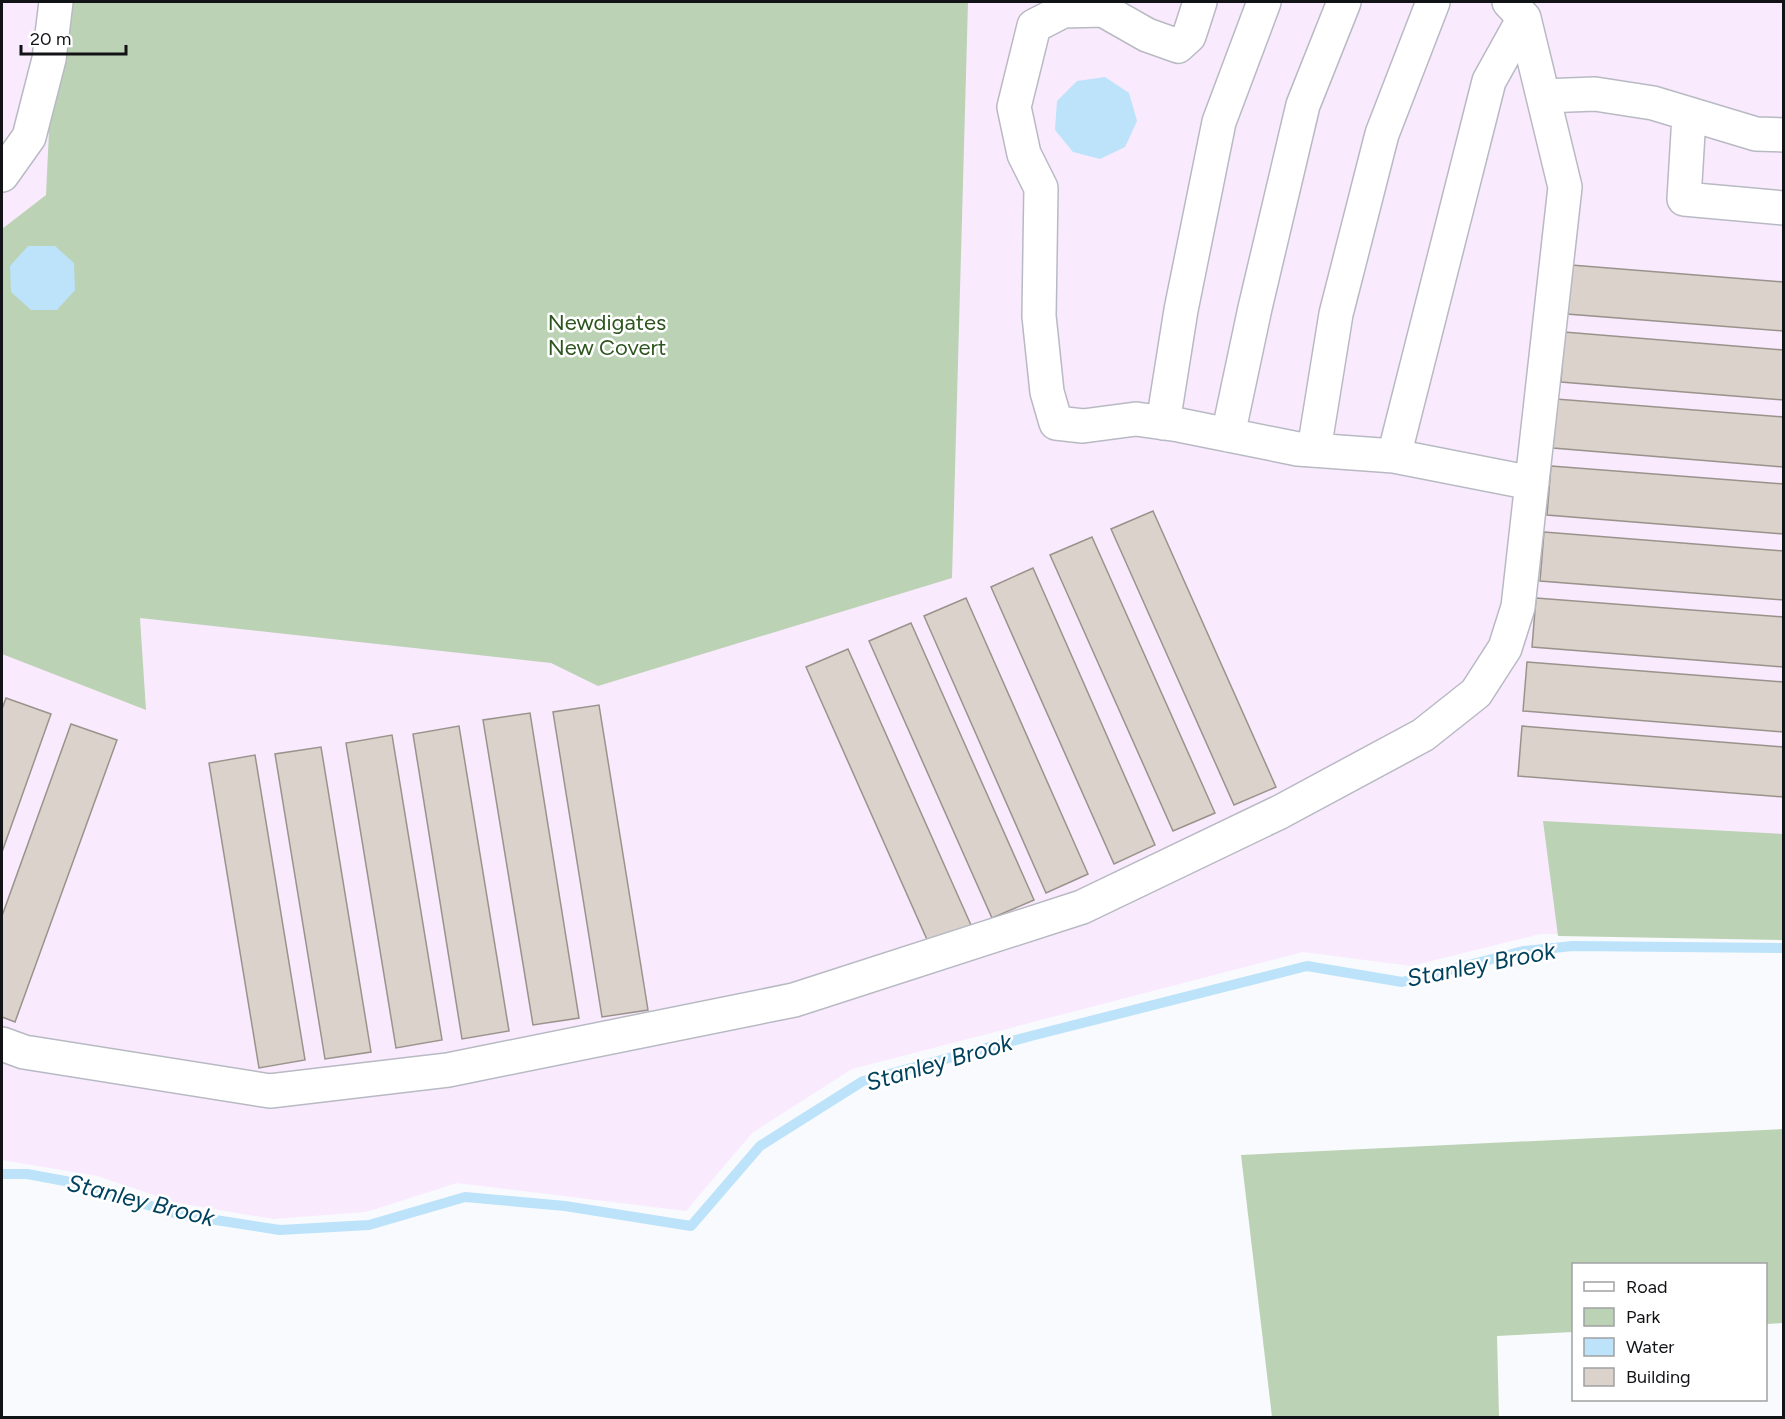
<svg xmlns="http://www.w3.org/2000/svg" width="1785" height="1419" font-family="Figtree,sans-serif">
<rect width="100%" height="100%" fill="#f9fafe"/>
<path fill="#f9eafe" d="M2,2h1781v932h-243l-129,32 -108,-14 -451,117 -100,64 -66,78 -229,-28 -91,29 -93,7 -95,-16 -81,-27 -95,-16z"/>
<path fill="#bcd2b5" d="M55,2h913l-16,576 -354,108 -47,-23 -411,-45 6,92 -144,-56v-425l44,-34z
M1543,821l240,13v106l-225,-4z
M1783,1129v194l-17,1v-60h-192l-1,68 -76,4 2,81h-227l-31,-262z"/>
<path fill="#bce3fa" d="M1105,77l24,16 8,28 -12,26 -25,12 -27,-7 -18,-22 2,-29 20,-20z
M28,246h27l19,17 1,27 -18,20h-26l-20,-18 -1,-26z"/>
<g fill="none" stroke-linecap="round" stroke-linejoin="round">
<path stroke="#bce3fa" stroke-width="10" d="M2,1174h25l49,9 101,31 103,16 89,-5 96,-28 100,9 126,20 69,-80 103,-65 168,-45 276,-70 95,16 121,-31 50,-5 211,2"/>
</g>
<path fill="#dad2cb" stroke="#9a938c" stroke-width="1.5" d="M1571,265l213,17v49l-217,-17z
M1564,332l220,18v50l-223,-18z
M1556,399l228,18v50l-231,-19z
M1551,466l233,18v50l-237,-19z
M1153,511l123,276 -42,18 -123,-276z
M1544,532l240,19v49l-244,-19z
M1092,537l123,276 -42,18 -123,-276z
M1033,568l122,277 -41,19 -123,-277z
M966,598l122,276 -42,19 -122,-277z
M1536,598l248,19v50l-252,-20z
M911,623l123,277 -42,18 -123,-277z
M848,649l123,276 -42,19 -123,-277z
M1527,662l257,20v50l-261,-21z
M6,698l45,16 -49,138v-143z
M599,705l49,305 -46,7 -49,-305z
M530,713l49,305 -46,7 -50,-305z
M71,724l46,16 -102,282 -13,-5v-101z
M459,726l50,305 -47,8 -49,-305z
M1522,726l262,21v50l-266,-21z
M392,735l50,305 -46,8 -50,-305z
M321,747l50,305 -46,7 -50,-305z
M255,755l50,305 -46,8 -50,-305z"/>
<g fill="none" stroke-linecap="round" stroke-linejoin="round">
<g stroke="#b8bac3" stroke-width="36">
<path id="minor" d="M1200,2l-11,34 -11,10 -31,-11 -44,-25 -40,1 -29,15 -20,81 10,47 17,34 -2,128 8,76 9,31 27,3 53,-7 43,6 119,24 96,7 138,27
M1543,96l52,-2 58,9 103,31 28,1
M1689,116l-5,83 100,9
M2,175l27,-38 20,-78 7,-57
M1163,423l18,-113 38,-188 45,-120
M1228,435l27,-127 48,-203 41,-103
M1314,450l22,-136 46,-180 51,-132
M1394,456l95,-375 35,-63
M2,1044l22,8 246,39 178,-21 346,-70 288,-93 198,-95 143,-77 53,-42 29,-45 13,-41 47,-420 -41,-169 -15,-16"/>
</g>
<use href="#minor" stroke="#fff" stroke-width="33"/>
</g>
<g text-anchor="middle" dominant-baseline="central" stroke-width="5" stroke-linejoin="round" paint-order="stroke">
<g font-size="22" fill="#2d551e" stroke="#fff">
<text x="607" y="322">Newdigates<tspan x="607" dy="25">New Covert</tspan></text>
</g>
<g font-size="24" font-style="italic" fill="#00415d" stroke="#fff">
<text transform="translate(1481 964) rotate(-11)">Stanley Brook</text>
<text transform="translate(939 1062) rotate(-16)">Stanley Brook</text>
<text transform="translate(141 1200) rotate(14)">Stanley Brook</text>
</g>
</g>
<rect width="1785" height="1419" fill="none" stroke="#121316" stroke-width="6"/>
<rect x="1572" y="1263" width="195" height="138" fill="#ffffff" stroke="#a0a1a2" stroke-width="1.5"/>
<rect x="1584" y="1282" width="30" height="9" fill="#ffffff" stroke="#a0a1a2" stroke-width="1.5"/>
<text x="1626" y="1293" font-size="18" fill="#121316">Road</text>
<rect x="1584" y="1308" width="30" height="18" fill="#bcd2b5" stroke="#a0a1a2" stroke-width="1.5"/>
<text x="1626" y="1323" font-size="18" fill="#121316">Park</text>
<rect x="1584" y="1338" width="30" height="18" fill="#bce3fa" stroke="#a0a1a2" stroke-width="1.5"/>
<text x="1626" y="1353" font-size="18" fill="#121316">Water</text>
<rect x="1584" y="1368" width="30" height="18" fill="#dad2cb" stroke="#a0a1a2" stroke-width="1.5"/>
<text x="1626" y="1383" font-size="18" fill="#121316">Building</text>
<path d="M21 45v9h105v-9" fill="none" stroke="#121316" stroke-width="3"/>
<text x="30" y="45" font-size="18" fill="#121316" stroke="#ffffff" stroke-width="4.5" paint-order="stroke">20 m</text>
</svg>
